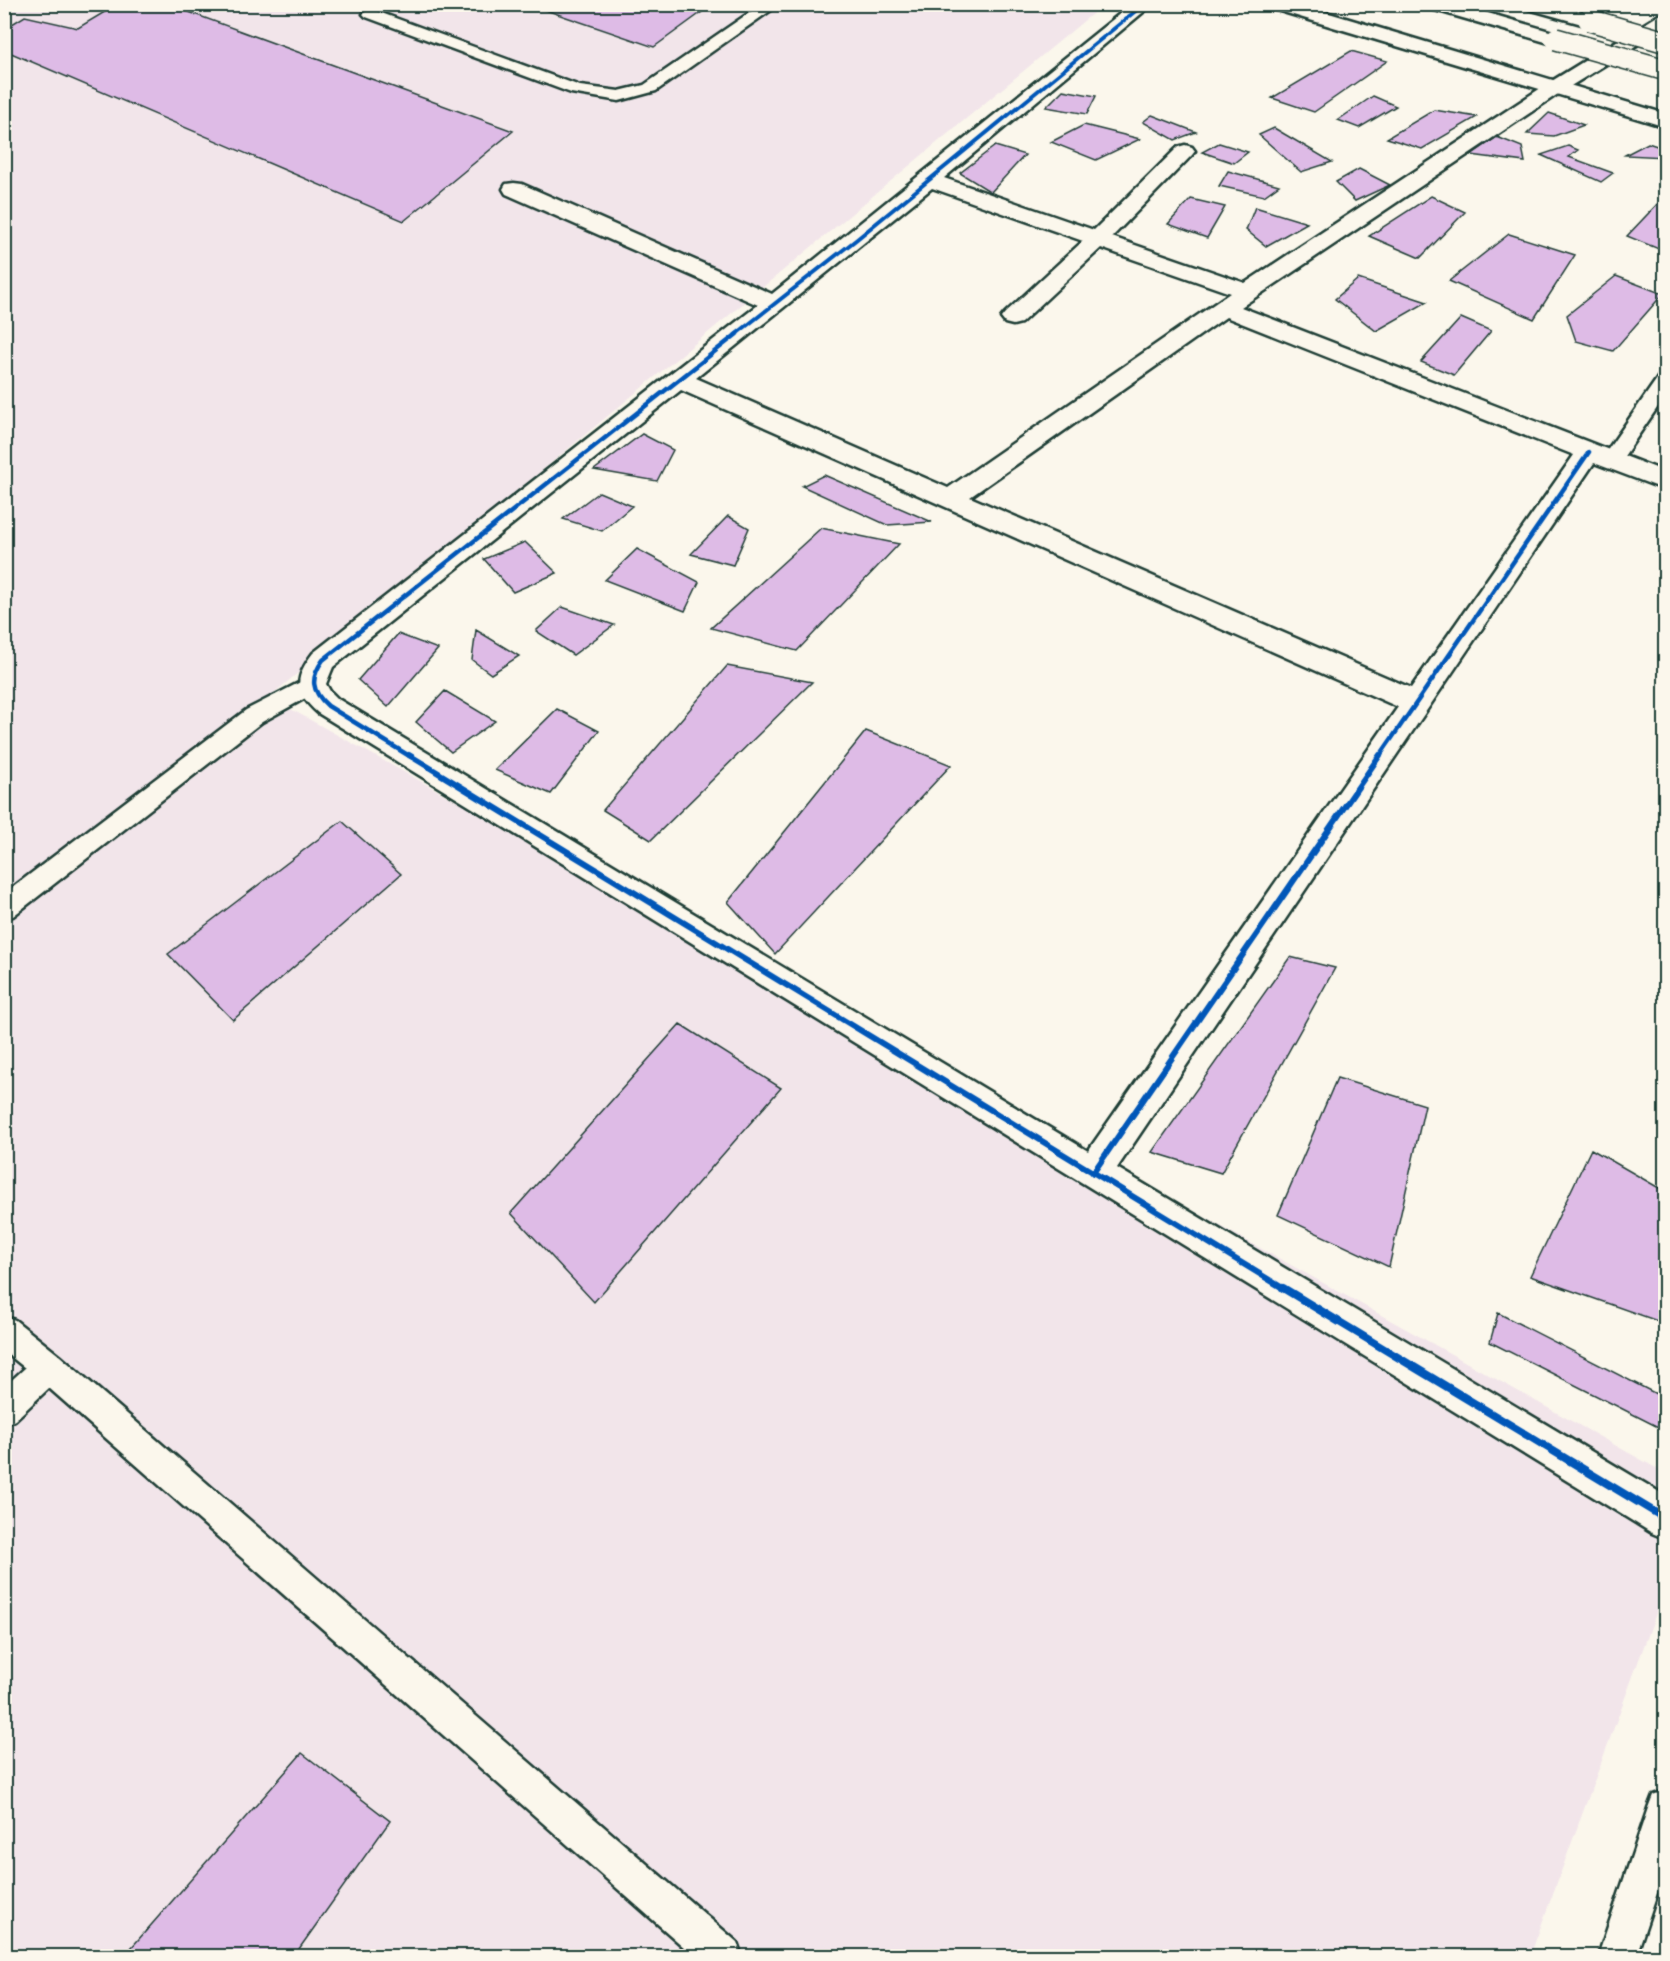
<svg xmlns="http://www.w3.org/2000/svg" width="1670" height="1961" font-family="Caveat,sans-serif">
<rect width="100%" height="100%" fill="#fbf7ec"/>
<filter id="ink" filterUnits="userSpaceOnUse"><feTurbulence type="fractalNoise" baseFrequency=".0167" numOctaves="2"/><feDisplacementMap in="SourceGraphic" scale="12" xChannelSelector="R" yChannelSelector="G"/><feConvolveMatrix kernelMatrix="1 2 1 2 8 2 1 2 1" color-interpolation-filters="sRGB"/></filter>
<g filter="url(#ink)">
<path fill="#f2e5ea" d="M5,5h1098l-834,692 1396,776v116l-135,367h-1525z"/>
<path fill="#debbe6" stroke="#1f3d34" stroke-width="1.5" d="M118,4h49l346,127 -109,90 -400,-171v-21l21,-13 53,12z
M528,4h185l-59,43z
M1351,51l36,10 -73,51 -42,-14z
M1063,90l33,6 -9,18 -41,-7z
M1373,96l23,10 -37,22 -21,-8z
M1434,110l43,7 -55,32 -35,-11z
M1549,113l35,12 -30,11 -27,-2z
M1152,115l44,17 -21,8 -32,-18z
M1084,125l56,14 -44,21 -45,-18z
M1274,128l58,34 -31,10 -42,-37z
M1497,137l25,10 3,15 -54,-7z
M1219,143l29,9 -14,11 -32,-11z
M1648,143l18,6v8l-41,-2z
M995,146l30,9 -34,37 -31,-19z
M1568,146l10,4 -9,7 44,16 -12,9 -60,-27z
M1359,169l31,16 -35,16 -19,-19z
M1228,171l51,14 -15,11 -45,-10z
M1431,196l34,16 -45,46 -51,-22z
M1664,197l2,1v54l-39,-16z
M1191,199l34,8 -18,31 -39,-14z
M1255,207l52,16 -41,23 -20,-16z
M1509,234l66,21 -41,64 -85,-38z
M1616,276l47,18 -50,57 -37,-10 -9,-26z
M1358,279l69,23 -51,29 -41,-32z
M1461,318l30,13 -37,44 -33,-13z
M642,434l31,16 -16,31 -63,-11z
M824,475l108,47 -45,3 -85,-39z
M599,492l33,14 -30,25 -39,-12z
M728,516l21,12 -16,37 -42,-11z
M821,528l78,16 -102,107 -86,-23z
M525,542l32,31 -44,19 -29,-33z
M637,549l62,33 -14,29 -80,-31z
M562,607l52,18 -41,30 -37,-24z
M476,630l43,26 -28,18 -19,-14z
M398,634l40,15 -50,58 -30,-27z
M727,666l85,16 -161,158 -48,-30z
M445,691l50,30 -44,31 -35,-30z
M557,709l42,22 -48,63 -56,-24z
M866,731l85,34 -176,189 -47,-52z
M342,821l59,53 -168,146 -65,-66z
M1290,957l45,11 -114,205 -69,-21z
M680,1024l101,64 -187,214 -83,-89z
M1337,1078l88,27 -36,162 -111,-52z
M1591,1149l75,43v132l-136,-48z
M1498,1313l168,86v32l-176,-89z
M302,1753l88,68 -96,135h-170z"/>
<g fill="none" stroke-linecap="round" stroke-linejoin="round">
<g stroke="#1f3d34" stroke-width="5">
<path id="lane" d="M762,4h18l-124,87 -37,10 -48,-8 -205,-76 -3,-3 3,-3h10l204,75 39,5 25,-6z
M1666,374v21l-48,70 -7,2 -7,-2 -3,-5 3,-5 55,-79z
M312,676l8,2 4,6 -4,6 -58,32 -249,194 -9,3v-25l242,-184z
M4,1316l11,4 45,36 677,586 5,14h-48l-645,-568 -34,32 -11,5v-38l21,-19 -21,-17z
M1666,1790v76l-30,90h-38l50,-148 5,-13z"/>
</g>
<g stroke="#1f3d34" stroke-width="5">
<path id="street" d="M1132,4h21l-209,174 150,52 84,-83 7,-2 7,2 3,4 -3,4 -80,82 133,46 302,-199 112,-69 7,-2v14l-105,65 -320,215 425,165v18l-72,-27 -477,705 549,328v43l-14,-6 -1334,-820c-24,-21 -24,-35 -5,-60l445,-348 -252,-111 -3,-5 3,-5 8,-1 8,1 250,110zM932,188l151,53 -78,72 -4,5 4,5 8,2 8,-2 80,-75 129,45 -282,195 -252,-110zM1226,317l348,138 -163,233 -441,-191zM681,390l717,317 -310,444 -750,-452 -8,-8 -4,-7 7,-17z"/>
</g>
<g stroke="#1f3d34" stroke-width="5">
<path id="secondary" d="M1268,4h31l367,110v13l-396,-119z"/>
</g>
<g stroke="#1f3d34" stroke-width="5">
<path id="highway" d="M1426,4h31l106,31 3,4 -3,4 -7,2 -128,-37z
M1523,4h32l41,12 2,4 -2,4 -7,2 -64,-18z"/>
</g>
<use href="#lane" fill="#fbf7ec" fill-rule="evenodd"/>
<use href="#street" fill="#fbf7ec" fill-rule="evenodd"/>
<use href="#secondary" fill="#fbf7ec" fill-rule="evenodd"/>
<use href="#highway" fill="#fbf7ec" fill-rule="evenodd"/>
<g stroke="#1f3d34" stroke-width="24" stroke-linecap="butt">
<path id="highway-bridge" d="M1589,20l77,22
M1556,39l110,31"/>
</g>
<use href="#highway-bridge" stroke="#fbf7ec" stroke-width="21"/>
<g stroke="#fbf7ec" stroke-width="6">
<path id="cycleway-far3" d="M735,335l122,-96 287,-235"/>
</g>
<g stroke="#fbf7ec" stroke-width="8">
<path id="cycleway-far2" d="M411,757l-83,-51c-17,-15 -18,-28 -5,-46l414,-326
M1379,757l210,-305"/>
</g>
<g stroke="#fbf7ec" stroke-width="10">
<path id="cycleway-far1" d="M409,755l877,535
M1093,1173l287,-418"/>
</g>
<g stroke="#fbf7ec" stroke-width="11">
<path id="cycleway" d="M1283,1288l383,231"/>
</g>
<use href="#cycleway-far3" stroke="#0057b8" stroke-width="4"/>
<use href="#cycleway-far2" stroke="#0057b8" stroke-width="4.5"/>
<use href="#cycleway-far1" stroke="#0057b8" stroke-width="6"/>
<use href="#cycleway" stroke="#0057b8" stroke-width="8"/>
</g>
</g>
<rect width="1670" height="1961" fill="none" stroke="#fbf7ec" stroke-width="24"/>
<rect x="12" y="12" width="1646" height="1937" fill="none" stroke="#1f3d34" stroke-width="2" filter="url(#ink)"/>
</svg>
